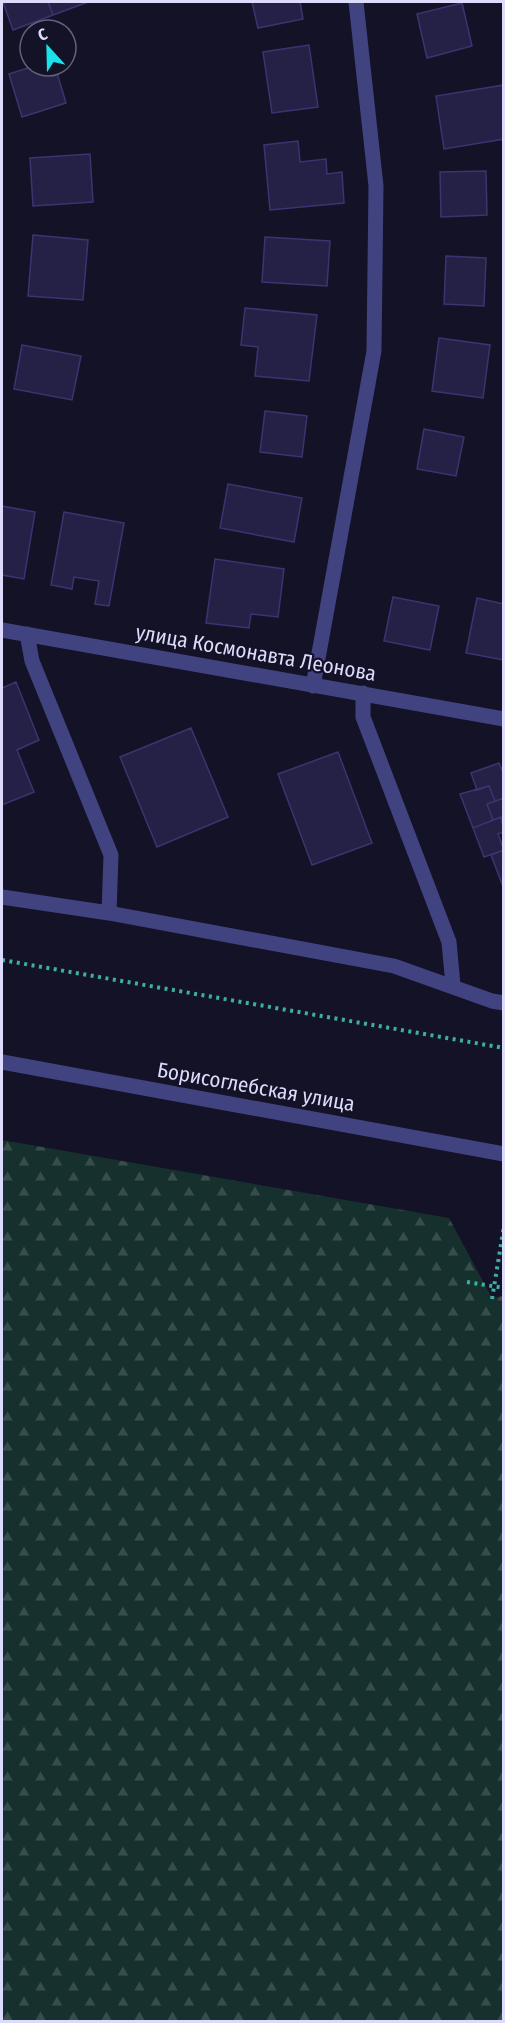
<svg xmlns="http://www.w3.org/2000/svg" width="505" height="2023" font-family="'Fira Sans Condensed',sans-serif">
<defs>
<pattern id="forest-firs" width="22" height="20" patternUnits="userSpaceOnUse" patternTransform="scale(1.5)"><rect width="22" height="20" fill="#16302d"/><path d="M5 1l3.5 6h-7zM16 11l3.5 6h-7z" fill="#374d4c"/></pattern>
</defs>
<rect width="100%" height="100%" fill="#141227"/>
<path fill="url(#forest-firs)" d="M2,1140l447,78 43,80 11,-2v725h-501z"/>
<path fill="#252046" stroke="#3c3470" stroke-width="1.5" d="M3,2h45l5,13 -40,15z
M48,2h40l-35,13z
M252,2h48l3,17 -45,9z
M462,3l10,43 -45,12 -10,-44z
M309,45l9,62 -46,6 -9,-61z
M34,66h21l11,37 -44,14 -13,-43z
M504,85v54l-60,10 -8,-53z
M298,141l2,21 26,-3 1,15 15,-2 2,31 -74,7 -6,-65z
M90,154l3,48 -60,4 -3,-48z
M486,171l1,44 -46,2 -1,-45z
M33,235l55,5 -5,60 -55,-4z
M265,237l65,4 -3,45 -65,-4z
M446,256l40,2 -2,48 -40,-2z
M245,308l72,7 -8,66 -54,-5 3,-29 -17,-2z
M439,338l51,7 -7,53 -51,-7z
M22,345l59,11 -9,44 -58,-11z
M265,411l42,5 -5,41 -42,-5z
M424,429l40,8 -8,39 -39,-7z
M228,484l74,14 -8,44 -74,-14z
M2,506l33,6 -11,67 -22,-4z
M64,512l60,11 -15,83 -14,-2 4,-23 -25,-4 -2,12 -21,-4z
M215,559l69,10 -6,48 -27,-3 -2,14 -43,-5z
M393,597l46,9 -9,44 -46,-9z
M477,598l27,6v56l-38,-7z
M16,682l23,58 -22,10 17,42 -32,13v-117z
M191,728l37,89 -71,30 -37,-90z
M338,752l34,91 -60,22 -34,-91z
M499,763l5,12v23l-9,3 -6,-15 -12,4 -6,-17z
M489,786l6,15 -8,3 6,16 -20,8 -13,-34z
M504,798v26l-3,-7 -8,3 -6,-16z
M501,817l3,15 -6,2 6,16 -20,7 -11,-29z
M504,850v34h-2l-11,-29z"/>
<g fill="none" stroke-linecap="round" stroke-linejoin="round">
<path stroke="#3bb0a1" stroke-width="4" stroke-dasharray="3 4.5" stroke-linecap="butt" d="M2,960l502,88
M467,1282l37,6
M492,1299l12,-73"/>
<path stroke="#414381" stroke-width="15" d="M2,630l502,89
M27,634l5,27 79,194 -2,58
M313,686l61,-335 2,-165 -20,-184
M363,693v24l86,225 4,43
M2,897l107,16 285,53 98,35 12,2
M2,1062l502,92"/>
</g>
<g text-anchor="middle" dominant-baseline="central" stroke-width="4.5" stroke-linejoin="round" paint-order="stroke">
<g font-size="21" fill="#dddbfc" stroke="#141227">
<text transform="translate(256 653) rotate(10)">улица Космонавта Леонова</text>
<text transform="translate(256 1087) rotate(10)">Борисоглебская улица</text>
</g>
</g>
<rect width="505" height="2023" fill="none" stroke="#dddbfc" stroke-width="6"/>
<g transform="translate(48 48) rotate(338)"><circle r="28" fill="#141227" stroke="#64627c" stroke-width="1.5"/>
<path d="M0-4.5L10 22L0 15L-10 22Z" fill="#18e3ea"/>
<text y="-9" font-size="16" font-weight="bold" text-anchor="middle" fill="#dddbfc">С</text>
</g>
</svg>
